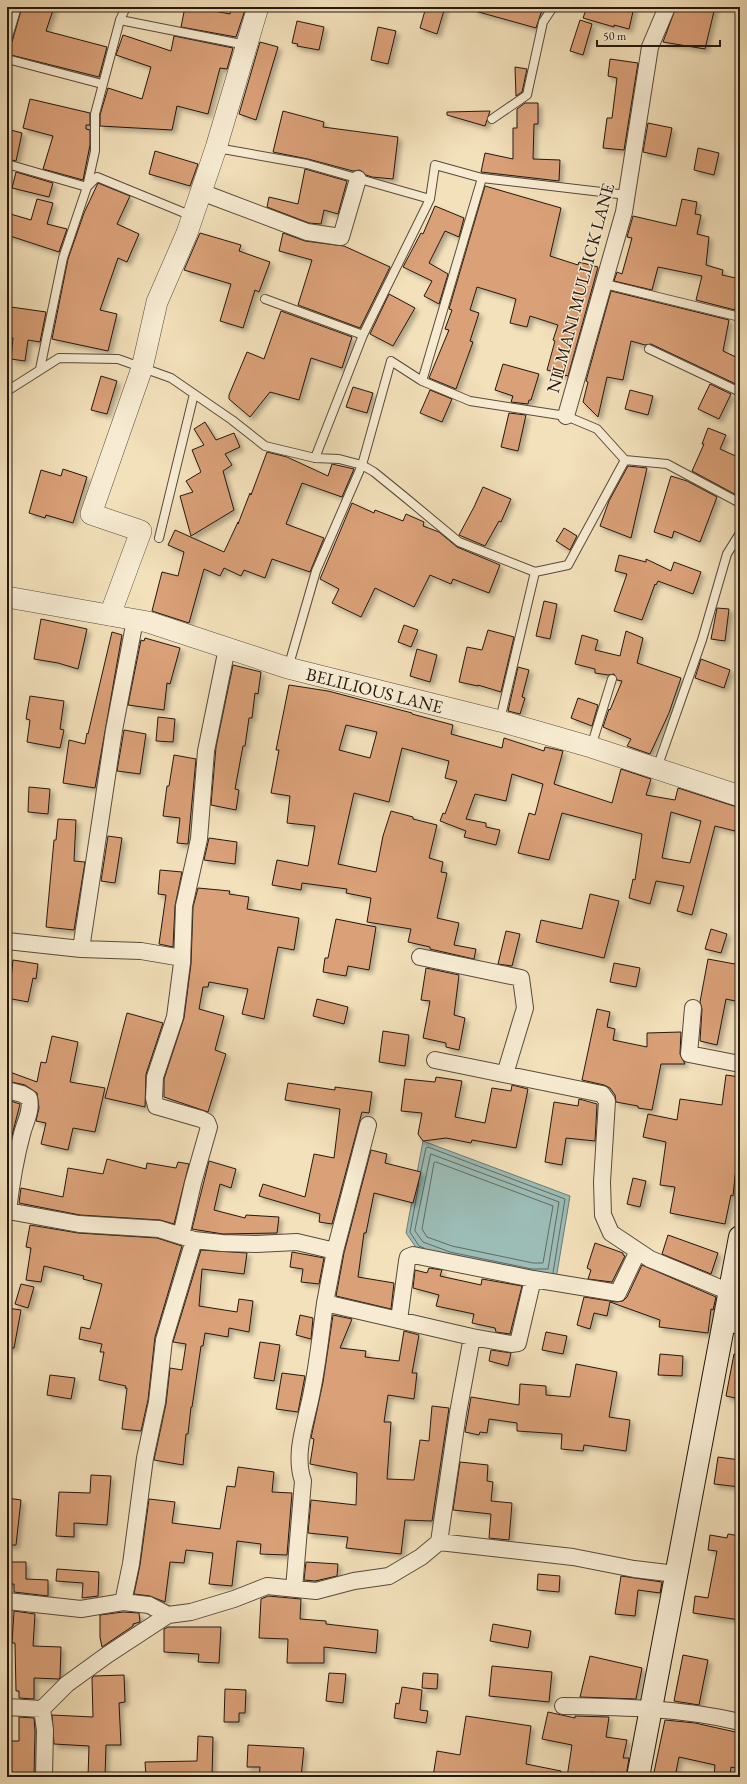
<svg xmlns="http://www.w3.org/2000/svg" width="747" height="1784" font-family="'EB Garamond',serif">
<defs>
<filter id="shadow"><feDropShadow dx="3.5" dy="3.5" stdDeviation="2" flood-color="#0004"/></filter>
</defs>
<rect width="100%" height="100%" fill="#f3e1bb"/>
<filter id="stains"><feTurbulence type="fractalNoise" baseFrequency=".005" numOctaves="4"/><feColorMatrix values="0 0 0 0 .2 0 0 0 0 .09 0 0 0 0 .02 0 0 0 .5 -.17"/></filter>
<radialGradient id="worn" r=".72"><stop offset=".6" stop-color="#630" stop-opacity="0"/><stop offset="1" stop-color="#630" stop-opacity=".3"/></radialGradient>
<path fill="#9cbcb6" stroke="#6c7a74" d="M423,1141l147,55 -14,83 -139,-30 -11,-16z"/>
<g fill="none" stroke-linecap="round" stroke-linejoin="round">
<path stroke="#606a63" stroke-width="1" d="M431,1154l128,48 -11,67h-16l-82,-17 -27,-10 -8,-11z
M436,1162l117,44 -10,57h-10l-81,-17 -25,-9 -5,-8 12,-66z
M421,1171l5,-23 2,-1 137,52 -12,74
M419,1183l-9,49 9,14 5,2"/>
</g>
<path fill="#daa078" stroke="#241810" fill-rule="evenodd" filter="url(#shadow)" d="M22,7h32l-8,24 61,16 -8,30 -92,-23v-9l5,-3z
M185,7h8l37,7 1,-7 14,3 -9,27 -55,-10z
M426,7h19l-8,27 -17,-6z
M476,7h67l-7,21 -61,-17z
M587,7h47l-5,22 -15,-4v2l-31,-9z
M676,7h39l-10,42 -42,-7z
M580,20l12,4 -9,31 -13,-4z
M297,21l27,6 -5,23 -22,-4 1,-2 -6,-1z
M378,27l18,4 -8,33 -17,-4z
M123,35l48,16 3,-15 59,12 -6,21 -7,-1 -12,46 -31,-8 -5,24 -72,-4v-11l8,-27 34,11 9,-32 -35,-12z
M260,42l18,5 -22,73 -17,-6z
M610,59l28,4 -14,87 -21,-2 4,-30h5l5,-40 -9,-2z
M515,67l12,2 -5,23 -6,4z
M30,99l60,14v12h-4v4l4,1v15l-7,35 -40,-11 10,-33 -30,-8z
M525,103h13v21h-4l-1,35 27,1 -1,21 -78,-9 4,-19 28,6v-31h4v-19z
M283,111l41,11 -1,5 75,10 -5,42 -21,-2 -6,-2 -6,-5 -7,1 -45,-12 -35,-7z
M490,111l-5,15 -38,-11v-3z
M648,123l24,5 -6,29 -23,-5z
M7,129l15,4 -6,28 -9,-2z
M698,148l21,5 -5,22 -20,-5z
M155,151l43,13 -8,22 -41,-12z
M305,169l42,12 -9,33 -14,-4 -3,14 -12,-1 -42,-16 2,-10 29,7z
M16,172l37,11 -4,14 -37,-9z
M98,183l32,13 -13,28 22,10 -12,28 -9,-4 -18,52 17,4 -9,37 -56,-12 16,-80 16,-46z
M485,186l76,22 -11,48 28,9 1,-3 19,5 -30,109 -21,-6 8,-29 -2,-1 5,-15 -28,-9 -3,11 -17,-4 6,-24 -39,-12 -7,23 9,3 -9,28 3,1 -17,47 -27,-11 20,-48 -4,-1 7,-19 -3,-1z
M37,199l16,4 -6,21 20,5 -8,23 -52,-17v-22l24,7z
M682,199l15,3 -2,12 6,1 -4,19 12,3 -3,28 17,5 -1,5 18,4v11l-5,20 -39,-10 6,-24 -44,-9 -6,23 -38,-9 3,-9 5,2 10,-36 -5,-1 6,-21 43,10z
M435,206l29,12 -5,19 -14,-6 -16,32 19,11 -9,30 -15,-8 8,-15 -29,-14 18,-34 2,1z
M200,233l41,12 -2,6 31,11 -11,30 -4,-2 -12,38 -23,-7 11,-37 -47,-14z
M283,233l22,8 39,5 46,21 -30,61 -62,-23 14,-45 -33,-9z
M611,291l118,29 -6,31 17,8v27l-89,-42 -6,1 -14,-4 -8,39 -16,-3 -9,40 -15,-15 5,-20 -2,-1z
M389,294l26,14 -22,38 -23,-12z
M11,307l35,5 -6,30 -12,-2 -3,21 -14,-2 2,-21h-6z
M281,311l71,26 -10,31 -31,-10 -12,42 -29,-8 -20,25 -21,-18v-4l18,-43 17,7z
M503,364l36,10 -8,26h-2l-1,4 -17,-2 2,-6 -18,-6z
M101,376l16,5 -10,33 -16,-4z
M710,384l21,10 -12,25 -21,-10z
M353,387l20,6 -6,20 -21,-6z
M430,390l22,9 -10,23 -22,-9z
M630,390l23,6 -5,19 -23,-6z
M509,413l17,2 -8,36 -17,-4z
M205,422l11,18 18,-7 6,14 -15,7 7,11 -9,6 11,39 -43,26 -11,-40 13,-4 -7,-11 15,-9 -9,-22 12,-5 -10,-16z
M708,428l18,7 -6,14 20,9v39l-48,-26 12,-27h-2z
M267,452l20,5 41,19 4,-12 22,5 -12,28 -40,-14 -16,41 38,14 -14,34 -38,-13 -7,19 -21,-8 -3,6 -17,-8 -4,8 -16,-7 -15,54 -37,-12 10,-39 16,4 6,-24 -16,-7 7,-15 49,22 14,-30v2l12,-31 1,2z
M628,466l19,2 -16,70 -31,-12 9,-25z
M63,469l24,8 -14,46 -27,-8 -1,3 -16,-5 12,-43 20,6z
M671,476l16,5 30,16 -17,45 -26,-11 -2,7 -18,-6z
M483,487l28,12 -10,23 -2,-1 -14,25 -26,-11 15,-28z
M352,503l22,10 1,-3 28,11 3,-7 18,8 -1,4 16,6 18,15 43,18 -11,28 -36,-14 -2,5 -21,-9 -16,32 -39,-19 -14,29 -29,-14 7,-14 -19,-10z
M564,528l13,8 -7,14 -14,-9z
M619,555l27,7v-3l25,12 3,-9 27,10 -8,22 -35,-13 -2,4 -1,-1 -13,36 -28,-9 13,-37 -12,-3z
M544,601l13,3 -7,35 -14,-3z
M717,608l12,1 -4,32 -14,-2z
M41,619l46,10 -9,40 -20,-6 -24,-4z
M404,625l14,5 -7,17 -13,-5z
M488,630l26,7 -13,55 -23,-7v1l-19,-4 8,-35 15,3z
M626,631l17,7 -6,25 44,15 -12,35 -19,41 -23,-8 4,-7 -28,-12 6,-18 1,1 12,-29 -5,-1 -3,-6 -6,1 -13,-2v-4l-20,-5 7,-29 16,5 -3,10 25,6z
M112,632l10,3 -27,153 -32,-5 6,-43 16,4 2,-11 1,1z
M145,638l35,10 -10,36 -3,-1 -3,27 -36,-5 13,-65 3,1z
M417,649l20,6 -7,27 -20,-6z
M701,659l29,11 -6,18 -29,-10z
M233,665l28,7 -3,22 -3,-1 -3,25h-3l-4,28h-2l-8,43 4,1 -3,20 -25,-5 5,-58z
M518,667l11,3 -7,27 3,1 -5,16 -12,-3z
M289,685l39,6 84,22v1l41,11 -2,9 51,14 2,-10 40,13 1,-4 18,4 -9,33 58,19 9,-34 30,10 -5,16 29,5 3,-12 62,20 -5,23 -20,-5 -23,89 -15,-4 7,-25 -28,-5 -6,23 -21,-6 4,-19 2,1 7,-46 -80,-21 -13,47 -31,-7 11,-40 6,2 8,-31 -31,-10 -6,27 -31,-7 -9,25 20,4v4l14,3 -4,15 -32,-8 2,-6 -26,-10 3,-8 2,1 12,-33 -12,-3 4,-17 -47,-13 -13,54 -35,-9 -16,71 38,8 7,-36 8,-25 22,6v2l24,6 -8,33 14,4 -2,10 6,1 -10,45 22,5 -5,22 22,4 -2,10 -44,-10v-2l-22,-5 3,-13 -44,-7 4,-24 -25,-5 1,-4 -45,-6 -1,7 -29,-5 5,-25 31,6 7,-40 -28,-3 3,-27 -19,-3 8,-43h-3zM346,725l31,7 -7,26 -31,-8zM671,812l30,9 -11,42 -28,-5z
M30,696l34,5 -4,28 4,1 -4,18 -33,-6 3,-22 -4,-1z
M578,698l20,7 -6,21 -21,-8z
M158,717l17,2 -2,23 -17,-1z
M124,730l22,4 -6,40 -23,-3z
M174,755l22,4 -8,85 -11,-1 3,-25 -17,-2 4,-30h2z
M29,787l21,2 -2,25 -20,-2z
M58,819l18,1 -2,41 11,1 -11,68 -28,-3 8,-87h2z
M108,836l14,2 -7,45 -14,-2z
M209,838l28,4 -2,22 -31,-4z
M160,870l22,2 -7,34 -2,41 -14,-3 7,-49 -8,-1z
M198,888l32,3 -1,3 20,3 -2,12 52,9 -5,32 -16,-3 -14,72 -22,-5 6,-25 -39,-7 -1,5h-5l-4,22 25,7 -9,34 11,4 -18,58 -44,-15v-18l20,-61 7,-54 2,-57z
M590,894l29,7 -15,57 -68,-16 5,-22 41,9z
M336,919l40,8 -7,43 -21,-4 -2,10 -23,-4 2,-14h3z
M711,929l16,5 -6,19 -16,-4z
M506,931l14,3 -8,32 -14,-2z
M708,959l32,6v37l-14,-3 -9,46 -17,-4 2,-32 -2,-7z
M13,960l25,4 -2,15 -3,-1 -5,24 -21,-4v-18h4z
M614,963l26,5 -4,19 -26,-5z
M426,968l33,7 -5,40 11,3 -6,32 -13,-3v-4l-23,-5 7,-37 -9,-1z
M317,999l31,8 -4,17 -31,-8z
M597,1009l13,3 -3,15 8,2 -2,11 34,7v-14l34,-1 -1,22 5,10h-24l-9,46 -14,-2v-2l-22,-4 -1,-7 -5,-7 -6,-3 -22,-5z
M127,1013l36,10 -17,51 -1,33 -40,-9z
M383,1031l26,4 -4,31 -26,-4z
M52,1036l26,6 -8,40 35,6 -10,44 -22,-4 -5,22 -27,-6 5,-21 -10,-2 3,-13 -2,-15 -12,-8 -18,-4v-10l30,11 4,-20 5,1z
M726,1075l14,2v72l-2,-1 -5,48 -2,-1 -6,29 -55,-11 5,-26 -15,-2 6,-43 -23,-5 5,-23 29,6 3,-21 42,6z
M436,1077l26,4 -7,36 30,6 7,-35 19,3 1,-6 16,4 -12,59 -44,-8 -1,3 -25,-5 -23,3 -5,-7 4,-21 -21,-2 4,-32 30,3z
M288,1083l47,7v-3l37,5 -3,21 -7,-1 -3,11 -27,101 -13,-2 1,-8 -61,-18 4,-12 42,13 9,-43 20,4 6,-49 -55,-9z
M579,1099l18,5 -2,37 -29,-3 -4,27 -17,-3 9,-60 24,4z
M7,1100l13,4 -12,47h-1z
M371,1150l16,4 -2,9 36,9 -8,31 -39,-10 -8,40h-2l-6,44 36,6 -3,26 -55,-13 8,-43z
M107,1159l39,10 1,-6 29,5 2,-6 11,2 -15,60 -14,-4 -80,-5 -61,-12 2,-15 42,9 5,-29 35,6z
M209,1161l27,8 -5,19 -11,-4 -6,26 31,8 1,-3 33,2 -2,16 -54,1 -31,-5z
M633,1178l13,3 -6,26 -13,-3z
M30,1225l48,8 79,5 25,8 -27,91 -7,63 -7,31 -19,-2 5,-41h-2l1,-2 -27,-6 5,-28h-4l2,-8 -23,-5 2,-12 9,2 12,-45 -19,-5 1,-3 -40,-10 -3,16 -15,-2 5,-32 -5,-1z
M668,1235l50,18 -7,21 -49,-20z
M595,1243l28,10v2l2,1 -13,26 -24,-3 3,-9 -4,-2z
M201,1250l46,3 -3,21 -42,-5 -3,37 38,6 2,-13 14,2 -4,31 -20,-4 -1,9 -23,-4 -2,13h-2l-9,61h-1l-3,27h-2l-3,31 -29,-5 12,-56 4,-36 12,2 4,-26 -13,-2z
M292,1252l32,6 -5,26 -18,-2 2,-13 -13,-2z
M642,1265l74,32 -3,13 -2,-1 -3,24 -49,-6 1,-7 -50,-18 -3,14 -13,-3 -4,16 -13,-4 7,-28 32,5 7,-1 4,-4z
M429,1268l13,2 -2,6 41,9 1,-6 40,7 -12,48 -14,-2 -1,-4 -23,-5 2,-9 -38,-8 3,-11 -26,-7 2,-18 12,3z
M21,1284l13,3 -6,21 -13,-4z
M7,1308l14,2 -7,38h-7z
M300,1315l13,3 -2,21 -15,-4z
M333,1315l19,4 -12,29 26,3 -1,6 34,4 5,-30 15,4 -7,38h5l-3,26 -26,-4 -4,27h7l-4,57 27,1 6,-40 9,1 3,-35 17,2 -17,113 -27,-1 -4,34 -55,-6 2,-11 -40,-4 3,-33 45,5 1,-32 -47,-9 4,-25 -3,-1 12,-56z
M546,1332l21,4 -4,18 -21,-4z
M260,1342l20,3 -6,36 -20,-3z
M491,1350l20,3 -3,13 -19,-5z
M660,1354l23,2 -1,20 -24,-1z
M734,1354l6,1v44l-14,-3z
M576,1364l41,8 -8,45 21,3 -4,31 -42,-6 -1,6 -22,-2 1,-15 -45,-3v-8l-28,-4 -2,14 -7,-1 -1,3 -14,-3 6,-35 48,8 1,-21 26,2v9l24,2z
M282,1373l23,3 -7,36 -22,-3z
M50,1375l25,3 -4,21 -24,-4z
M718,1457l22,3v27l-26,-3z
M460,1462l28,3 -1,16 6,1 -2,19 21,2 -3,37 -20,-2 2,-24 -38,-4z
M238,1467l36,5 -2,20 20,1 -5,62 -27,-1 1,-10 -24,-3 -5,45 -23,-2 4,-31 -27,-3 -2,13 -14,-1 -5,40 -15,-6 -16,-2 6,-29 9,-66 26,3 -3,21 48,6 7,-43 8,1z
M91,1475l20,1 -4,49 -33,-2v14l-18,-1 3,-44 31,1z
M7,1498l14,2 -5,45h-9z
M728,1534l12,2v84l-47,-7 2,-17 13,2 9,-47 -9,-1 2,-15 17,3z
M7,1562h19v17l22,1v16l-34,-4v-8h-7z
M306,1562l32,2 -1,12 -22,5 -11,-1z
M57,1569l42,3 -1,24 -16,2 1,-15 -27,-2z
M538,1574l22,2 -1,16 -22,-2z
M621,1576l41,6 -2,11 -22,-3 -3,26 -20,-2z
M268,1596l33,3 -1,20 26,2v3l52,6 -2,23 -52,-6v16h-37l1,-24 -29,-1 2,-39z
M14,1611l21,3 -2,32 28,1 -1,31 -1,1 -25,-1v21l-15,-1v-7h-3l-1,-48h-3z
M123,1612l16,1 1,9 -7,2v2l-31,21 -2,-10v-22z
M493,1624l38,7 -3,17 -38,-7z
M168,1627h53l-2,36 -21,-1 1,-8 -35,-2v-23z
M683,1655l25,5 -9,45 -25,-4z
M590,1656l52,12 -6,31 -56,-2z
M492,1666l60,6 -3,30 -60,-6z
M329,1673l17,1 -3,29 -17,-2z
M423,1673l15,1 -1,15 -15,-1z
M124,1675l1,27 -6,1 2,42h-15l-1,32h-17l1,-31 -35,-2 -2,-29 41,2 -1,-39 2,-2z
M402,1687l20,3 -2,20 8,1 -2,12 -32,-5 2,-15 3,1z
M225,1689l21,1 -1,23h-6v9h-15z
M548,1712l27,6v-2l34,1 -3,20 21,3 -4,18h6l-3,19 -35,-5 -1,5h-23l5,-32 -30,-6z
M466,1716l65,10 -5,38 35,7v6h-128l4,-26 23,4z
M19,1717l15,1 1,13 -1,45 -27,-1v-34h12z
M665,1720l30,3 45,10v36l-9,-2 -1,10h-16l1,-12 -36,-8 -4,20h-22z
M198,1736l15,1 -1,40h-66l-1,-15 52,-1z
M248,1745l56,3 -3,29h-42l1,-10h-13z"/>
<g fill="none" stroke-linecap="round" stroke-linejoin="round">
<g stroke="#584a3b" stroke-width="10">
<path id="service" d="M120,20l126,25
M7,40l10,-33
M7,59l95,25
M492,119l35,-24 16,-73 10,-15
M217,148l90,16 123,35
M7,164l80,23 10,-10 95,39
M605,284l135,33
M265,299l98,36
M649,349l91,43
M40,369l23,-111 24,-71 8,-36v-37l25,-94 6,-13
M422,381l60,-203
M7,391l52,-33 59,1 53,19 61,42 33,26 50,12 24,1 23,6 12,7 32,26 53,44 76,30 33,-7 57,-105 -28,-31 -31,-13 -96,-15 -48,-20 -31,-20 -29,104 -46,106 -28,97
M315,458l48,-123 67,-136 5,-34 47,13 145,17
M625,460l42,4 73,39
M159,538l35,-144
M500,720l35,-148
M591,747l21,-68
M657,768l45,-128 25,-86 13,-21"/>
</g>
<g stroke="#584a3b" stroke-width="18">
<path id="minor" d="M201,192l106,40 34,5 17,-58
M566,416l58,-204 26,-165 17,-40
M7,941l74,8 60,2 41,7
M81,949l33,-219 21,-110
M420,957l101,21 4,30 -20,66
M693,1008l-4,46 51,10
M435,1060l167,34 5,7 -5,81 1,33 8,18 39,26 80,33
M7,1090l15,4 7,4c3,13 -4,24 -7,36 -7,26 -11,51 -14,77h-1
M8,1211l71,13 80,5 35,11 -30,100 -7,62 -12,56 -14,106 -8,38
M181,1236l12,-53 16,-56 -2,-5 -6,-3 -45,-13 -2,-8 1,-21 20,-60 7,-54 2,-57 15,-67 7,-88 21,-103
M335,1251l33,-126
M399,1320l8,-59 1,-4 5,-2 120,24 85,14 20,-42
M724,1323l16,3
M472,1337l39,7 7,-1 15,-64
M439,1542l134,15 61,12 42,5
M294,1589l9,-108c-10,-29 4,-61 9,-90 6,-29 9,-59 13,-88
M7,1601l74,8 42,-7 26,3 19,10
M563,1706c59,1 119,2 177,16
M7,1707l35,2 25,-25 40,-29 61,-40 23,-3 43,-13 33,-13 49,5 38,-10 35,-5 32,-19 18,-15 19,-129 14,-76 -147,-34 10,-52 -38,-9 -41,2 -34,-1 -28,-3
M42,1709l3,21 -1,47"/>
</g>
<g stroke="#584a3b" stroke-width="22">
<g id="tertiary">
<path id="s1" d="M7,597l141,25 140,46 212,53 91,26 149,49"/>
<path d="M110,615l31,-84 -50,-17 51,-146 15,-66 30,-69 29,-85 42,-141"/>
</g>
</g>
<g stroke="#241810" stroke-width="24">
<path id="secondary" d="M638,1777l102,-540"/>
</g>
<use href="#service" stroke="#f7ecd3" stroke-width="8"/>
<use href="#minor" stroke="#f7ecd3" stroke-width="16"/>
<use href="#tertiary" stroke="#f7ecd3" stroke-width="21"/>
<use href="#secondary" stroke="#f7ecd3" stroke-width="22"/>
</g>
<g text-anchor="middle" dominant-baseline="central" stroke-width="3" stroke-linejoin="round" paint-order="stroke">
<g font-size="18" fill="#241810" stroke="#f7ecd3">
<text transform="translate(580 288) rotate(-75)">NILMANI MULLICK LANE</text>
<text stroke="none"><textPath href="#s1" startOffset="380">BELILIOUS LANE</textPath></text>
</g>
</g>
<rect width="747" height="1784" fill="none" stroke="#f3e1bb" stroke-width="24"/>
<rect x="8" y="8" width="731" height="1768" fill="none" stroke="#241810" stroke-width="2"/>
<rect x="12" y="12" width="723" height="1760" fill="none" stroke="#241810"/>
<path d="M597 40v6h123v-6" fill="none" stroke="#241810" stroke-width="2"/>
<text x="603" y="40" font-size="12" fill="#241810" stroke="#f7ecd3" stroke-width="3" paint-order="stroke">50 m</text>
<rect width="100%" height="100%" filter="url(#stains)"/>
<rect width="100%" height="100%" fill="url(#worn)"/>
</svg>
